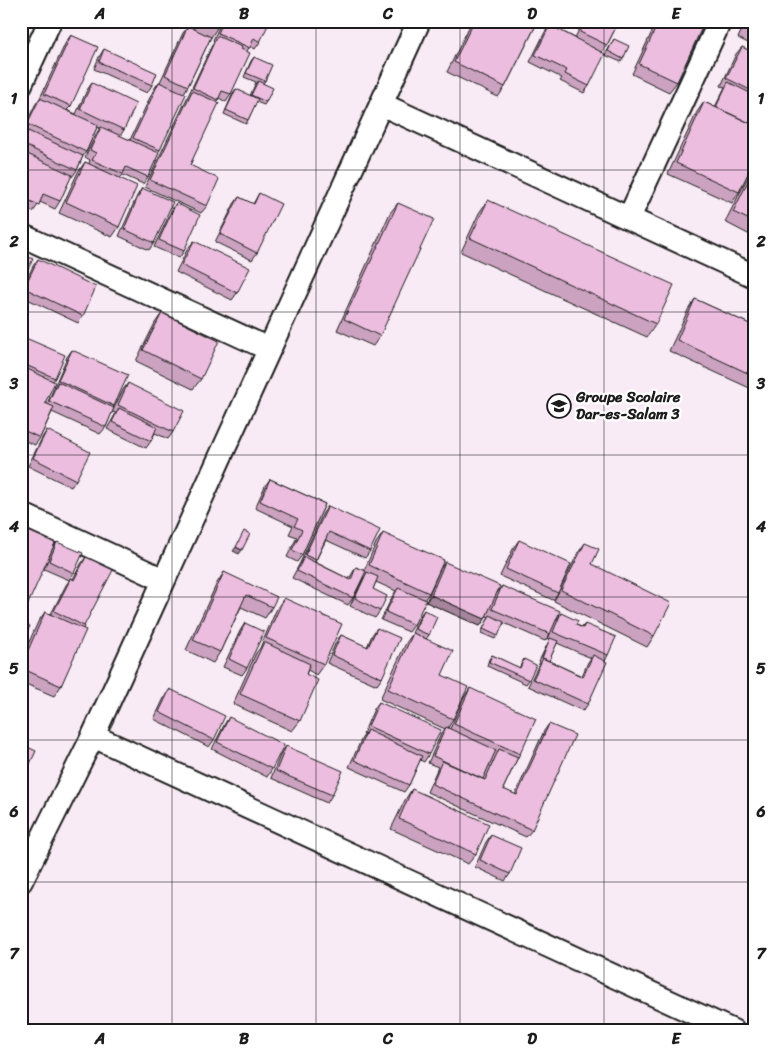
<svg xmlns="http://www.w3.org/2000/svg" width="775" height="1052" font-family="Sriracha,sans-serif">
<rect width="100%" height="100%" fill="#f9ebf5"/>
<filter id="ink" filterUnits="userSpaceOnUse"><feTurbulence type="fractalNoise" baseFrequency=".02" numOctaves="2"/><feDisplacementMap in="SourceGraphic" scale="10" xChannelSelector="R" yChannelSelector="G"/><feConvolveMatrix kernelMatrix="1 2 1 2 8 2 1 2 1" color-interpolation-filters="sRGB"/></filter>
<g filter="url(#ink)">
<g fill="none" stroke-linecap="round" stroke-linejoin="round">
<g stroke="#1c1c1c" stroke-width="26">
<path id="minor" d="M21,84l29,-63
M381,104l373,172
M629,218l91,-197
M21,235l248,114
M21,514l143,66
M93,736l640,295
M21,881l72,-145 326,-715"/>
</g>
<use href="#minor" stroke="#fff" stroke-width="22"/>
</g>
<path fill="#cba3c0" stroke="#1c1c1c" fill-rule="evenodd" d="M179,21h42l-4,7 -7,11 -22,47 -4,7 -36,84 -5,7 -20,-9 -3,3 -1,49 -7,10 -53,-24 19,-41 7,-10 4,2 1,-4 -5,-3 11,-23 4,-6 -3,-1 -11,25 -3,4 -6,14 -5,7 -1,-1 -11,25 -5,8 -15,-7 -7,10 -12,-6v-63l6,-9 -5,-2 13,-27 5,-7 26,-56 5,-7v71l-4,4 9,4 11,-24 5,-7 32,47 -4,6 10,4 24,-51 5,-7h1l23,-49 4,-5 -10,-4z
M222,21h42l-4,21 -5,7 -5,-3 -3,5 -16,43 -5,8 -7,-4 -3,4 -26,63 17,41 -6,7 -56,-26 69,-146 -1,-1z
M472,21h66l-33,66 -7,10 -51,-25z
M583,21h36l-12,24 -5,7 -13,34 -5,7 -24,-12 2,-3 -32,-16 15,-30 5,-7 25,13z
M657,21h48l-28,61 -8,10 -37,-18z
M746,21h8v25l-16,-8z
M614,39l9,20 -2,3 -16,-7z
M742,47l12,6v108l-15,31 -7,11 -64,-29 29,-62 7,-10 11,5 10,-20 -4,-1 15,-32z
M104,49l48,36 -5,8 -53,-24 5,-12z
M254,57l11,24 -2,2 3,19 -2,3 -8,-3 -8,18 -2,4 -22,-10 9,-21 3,-4 14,7 6,-14 -12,-5 7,-16z
M754,165v68l-2,3 -27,-14z
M142,188l12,55 -5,7 -30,-14 18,-40z
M259,193l-2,60 -5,7 -37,-18 19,-38 5,-7 14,7z
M488,200l168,124 -9,13 -186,-85 18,-39z
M176,203l8,48 -5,7 -25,-11 17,-36z
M398,203l-18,133 -7,10 -36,-16 53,-117z
M194,241l43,52 -5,7 -56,-28 12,-24z
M38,259l45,57 -5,7 -57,-27v-5l12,-25z
M695,299l59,27v64l-85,-39 19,-41z
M162,313l39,66 -8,10 -57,-28 19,-38z
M21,336l34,42 -2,3 -8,22 2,1 20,-47 5,-7 42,56 -8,21 -6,7 -48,-22 -12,26 -5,7 -14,-6z
M128,383l45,49 -5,7 -13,-6 -4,8 -5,7 -39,-19 9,-16 -4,-1 11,-22z
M47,430l29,50 -5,7 -43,-21 14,-28z
M270,479l55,25 -23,51 -5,7 -10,-5 10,-20 -8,-3 4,-8 -38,-18 10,-22z
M328,506l42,45 -5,7 -39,-18 -11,22 34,17 7,-12 8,4 12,-28 7,-10 46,60 -5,7 -10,25 -5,7 -28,-12 12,-25 3,-4 -20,-9 -3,7 7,22 -5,7 -25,-12 14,-29 -1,-1 -10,22 -5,7 -56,-27 8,-15 23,-50z
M26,530l2,74 -5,7h-2v-75z
M519,540l39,53 -5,7 -53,-24 14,-29z
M57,542l17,31 -5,7 -25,-11 8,-20z
M585,543l7,21 62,72 -7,11 -93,-46 24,-48z
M86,557l-2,69 -23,60 -7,10 -33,-14v-22l17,-38 7,-10 6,2 15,-29 5,-7 2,1 8,-15z
M445,562l52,31 5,-7 54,35 5,-8 15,12 6,2 3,-3 23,31 -3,6 -17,43 -5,7 -55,-25 12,-24 -1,-1 11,-22h-2l2,-5 -5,7 -41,-18 -9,16 -14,-6 8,-16 -2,-1 -7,10 -54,-24 14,-33zM557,643l34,15 -3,4 -6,14 -33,-15z
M224,572l48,35 -7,11 -24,-11 -21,45 -7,11 -27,-13 31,-67z
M284,598l40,66 -8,11 -8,-5 -2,4 -6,47 -8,10 -59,-27 23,-51 4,-5 17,-40z
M424,610l5,25 -3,4 16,36 11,44 -5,9 2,1 13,-30 7,-11 50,66 -2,3 -15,32 12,6 29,-64 5,-7 -17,106 -6,7 -99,-45 11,-25 -10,-4 13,-29 4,-5 -65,-30 26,-56 7,-10h-1l9,-19z
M245,623l2,45 -5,7 -19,-8 17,-36z
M377,628l5,50 -5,7 -50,-22 9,-21 5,-7 26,12 5,-12z
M492,655l27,13 5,-9 5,21 -3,4 -39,-18 2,-7z
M170,689l44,51 -5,7 -55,-28 11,-23z
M379,702l50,52 -5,8 -4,-2 -11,25 -5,7 -55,-25 13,-29 3,-4h-2l11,-25z
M229,717l43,52 -5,8 -55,-28 12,-24z
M286,746l46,49 -5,8 -56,-25 10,-25z
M412,789l64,65 -8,10 -77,-35 14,-29z
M491,835l19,39 -5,7 -30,-14 11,-25z"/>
<path fill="#a5849c" stroke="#1c1c1c" d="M350,21h12l-3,4z
M236,547l6,3 -3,4 -6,-3z
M431,595l54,24 -5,7 -54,-24z"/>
<path fill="#ecbddf" stroke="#1c1c1c" d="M202,21h19l-4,7z
M224,21h40l5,2 -9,19 -6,-4 -4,10 -32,-15z
M474,21h64l-33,66 -51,-25z
M585,21h34l-12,24 -27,-13z
M659,21h46l-28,61 -38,-18z
M748,21h6v11l-9,-4z
M550,25l55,29 -16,32 -24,-12 2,-4 -32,-15z
M188,26l23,11 -23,49 -23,-11z
M71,35l27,12 -27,59 -27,-12z
M217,36l25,11 -1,2 9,4 -19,41 -9,-3 -4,9 -25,-12z
M614,39l15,7 -6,13 -15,-8z
M742,47l12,6v39l-28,-14z
M104,49l53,24 -5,12 -53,-23z
M254,57l18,8 -7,16 -19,-8z
M258,81l15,7 -7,14 -15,-7z
M159,82l27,12 -26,56 -27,-12z
M728,82l26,13v30l-38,-18z
M92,83l44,21 -12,26 -44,-21z
M236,89l22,10 -10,21 -22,-10z
M192,91l27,12 -29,62 29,14 -12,27 -57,-26z
M40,98l58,27 -12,27 -59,-28z
M704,102l50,23v36l-15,31 -63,-29z
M101,127l58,26 -11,24 -22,-10 -3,7 -31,-14 4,-7 -6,-3z
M28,131l55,25 -6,14 -55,-26z
M21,151l51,24 -12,26 -17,-7 -4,11 -18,-8z
M85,162l52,24 -18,41 -53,-25z
M754,169v53l-21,-10z
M142,188l31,14 -19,41 -30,-14z
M259,193l22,11 -24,49 -37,-19 19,-37 15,7z
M488,200l186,85 -18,39 -186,-86z
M176,203l24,12 -16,36 -25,-11z
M398,203l36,16 -54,117 -36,-17z
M194,241l56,27 -13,25 -56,-28z
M21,254l12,5 -12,24z
M38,259l58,28 -13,29 -59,-28z
M695,299l59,27v50l-77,-36z
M21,308l6,3 -6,13z
M162,313l57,28 -18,38 -58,-29z
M21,336l44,19 -10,23 -34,-15z
M72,350l56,25 -14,31 -56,-26z
M21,366l34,16 -10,21 9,4 -14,31 -19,-9v-7l4,-8 -4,-1z
M58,382l56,26 -8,19 -57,-26z
M128,383l56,28 -11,21 -55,-27z
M119,408l38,19 -6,14 -39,-19z
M47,430l43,22 -14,28 -43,-22z
M270,479l55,25 -23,51 -10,-5 10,-20 -8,-4 4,-7 -38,-18z
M328,506l52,24 -10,21 -41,-19 -13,28 -11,-5z
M26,530l29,13 -27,61 -7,-3v-61z
M244,531l6,3 -8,16 -6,-3z
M383,533l61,27 -15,33 -60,-28z
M519,540l52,24 -13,29 -52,-24z
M57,542l26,11 -9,20 -25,-12z
M585,543l14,6 -7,15 79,39 -17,33 -93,-46z
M86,557l27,13 -29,56 -30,-15 17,-33 3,2z
M304,557l47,23 5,-13 10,4 -13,27 -56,-27z
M445,562l55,24 -15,33 -54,-24z
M224,572l53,25 -5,10 -26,-12 -26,57 -27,-12z
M367,572l11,5 -5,12 14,7 -7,15 -25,-13z
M502,586l58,25 -10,23 -58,-25z
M398,588l28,12 -12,25 -28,-13z
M284,598l58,26 -18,40 -58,-26z
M424,610l13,7 -8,18 -14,-6z
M45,612l41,18 -25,56 -40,-18v-2z
M561,613l17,8 -2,4 7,3 2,-4 31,13 -8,18 -55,-23z
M490,615l14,7 -6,14 -15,-7z
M21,622l9,4 -9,19z
M245,623l19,9 -17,36 -18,-9z
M377,628l23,10 -18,40 -50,-23 9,-20 27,12z
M413,633l40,18 -11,24 26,12 -15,32 -65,-30z
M550,638l8,3 -9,20 -7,-3z
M264,642l46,22 -4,10 12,6 -18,41 -60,-27z
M492,655l28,13 4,-9 12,6 -7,15 -40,-18z
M593,655l14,7 -19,42 -55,-25 10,-21 40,19z
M470,688l66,31 -16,35 -66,-30z
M170,689l55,27 -11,24 -55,-28z
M379,702l62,28 -12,24 -61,-28z
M229,717l55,28 -12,24 -55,-27z
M549,724l26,11 -43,95 -100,-46 10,-23 43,19 14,-31 19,8 -15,32 14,6z
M446,727l50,23 -13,29 -50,-23z
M367,730l55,26 -13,29 -55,-25z
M21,744l15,7 -15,32z
M286,746l57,25 -11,24 -56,-24z
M412,789l77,35 -13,30 -77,-35z
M491,835l30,13 -11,26 -30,-14z"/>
</g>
<path fill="none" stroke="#1c1c1c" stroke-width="1" stroke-opacity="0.55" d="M172,21v1010M316,21v1010M460,21v1010M604,21v1010M21,170h733M21,312h733M21,455h733M21,597h733M21,740h733M21,882h733"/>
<defs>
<g id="school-ring" transform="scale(1.25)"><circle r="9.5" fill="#fff" stroke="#1c1c1c" stroke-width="1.5"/><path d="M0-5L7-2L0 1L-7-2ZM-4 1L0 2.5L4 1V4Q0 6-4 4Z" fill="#1c1c1c"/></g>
</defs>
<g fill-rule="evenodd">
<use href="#school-ring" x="559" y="406"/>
</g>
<g text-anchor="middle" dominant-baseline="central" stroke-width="4.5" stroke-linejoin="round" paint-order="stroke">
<g font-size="15" font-weight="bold" fill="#1c1c1c" stroke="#fff" text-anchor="start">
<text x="576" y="397">Groupe Scolaire<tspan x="576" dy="17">Dar-es-Salam 3</tspan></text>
</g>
</g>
<rect width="775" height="1052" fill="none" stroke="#fff" stroke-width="55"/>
<rect x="28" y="28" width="720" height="996" fill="none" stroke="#1c1c1c" stroke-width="2"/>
<g font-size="16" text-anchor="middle" font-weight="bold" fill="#1c1c1c">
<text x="100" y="19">A</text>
<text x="244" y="19">B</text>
<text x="388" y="19">C</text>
<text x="532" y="19">D</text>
<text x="676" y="19">E</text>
<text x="14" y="104">1</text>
<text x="761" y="104">1</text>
<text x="14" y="247">2</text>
<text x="761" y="247">2</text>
<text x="14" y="389">3</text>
<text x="761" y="389">3</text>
<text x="14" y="532">4</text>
<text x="761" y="532">4</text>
<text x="14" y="674">5</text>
<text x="761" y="674">5</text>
<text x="14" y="817">6</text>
<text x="761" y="817">6</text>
<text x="14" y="959">7</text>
<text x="761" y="959">7</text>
<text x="100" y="1044">A</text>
<text x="244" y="1044">B</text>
<text x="388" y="1044">C</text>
<text x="532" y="1044">D</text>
<text x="676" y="1044">E</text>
</g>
</svg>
